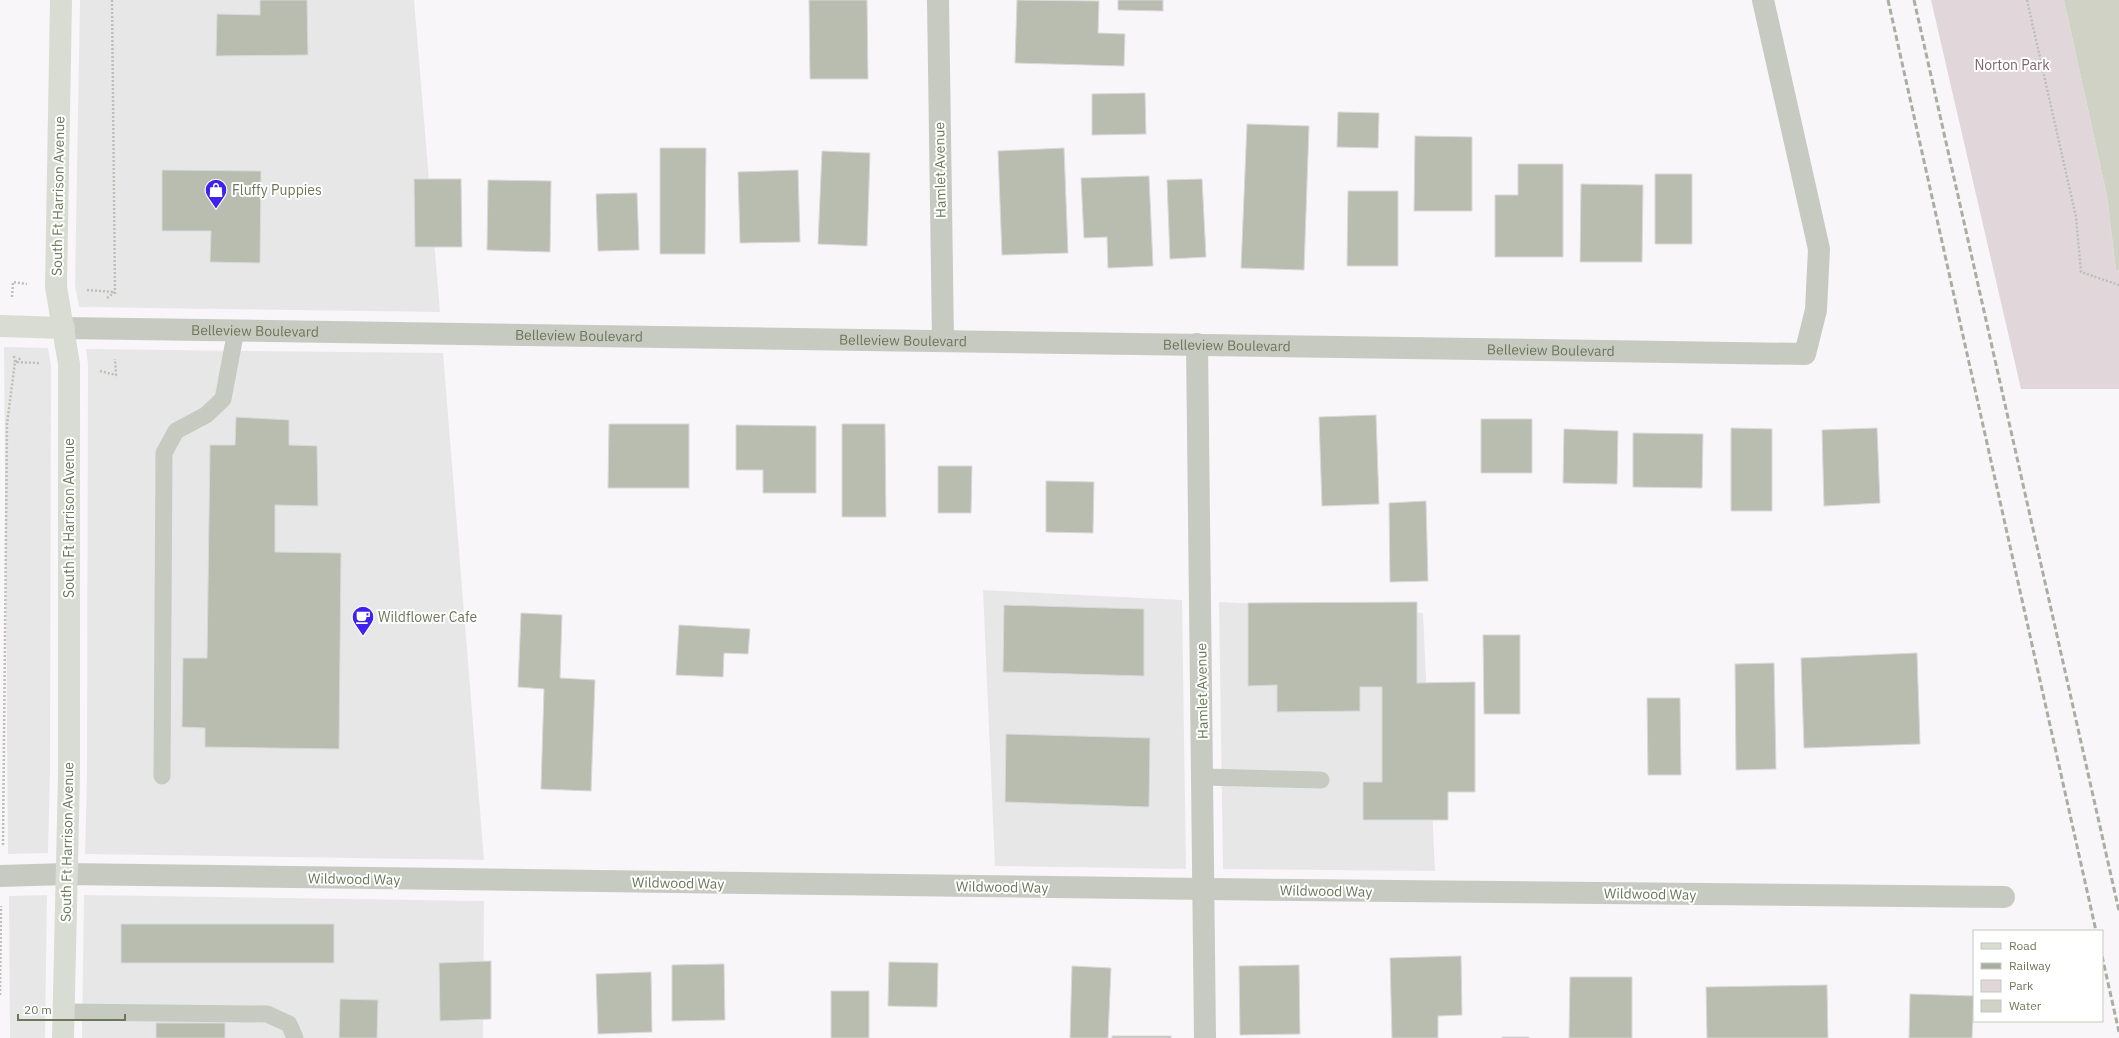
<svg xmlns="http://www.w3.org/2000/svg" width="2119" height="1038" font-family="'IBM Plex Sans',sans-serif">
<rect width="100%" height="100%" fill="#f9f6f9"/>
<path fill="#e8e7e7" d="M80,0h334l26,312 -361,-5 -4,-22z
M4,347l44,1 3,18 -1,408 -2,79 -40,1z
M86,349l357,4 41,507 -399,-6 2,-79 1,-411z
M983,590l199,10 4,269 -191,-3z
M1219,602l204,11 12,258 -212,-2z
M47,895l-2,143h-35l-1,-142z
M84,895l400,6 -1,137h-401z"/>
<path fill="#e1d7db" d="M1931,0h133l43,196 9,74 3,1v118h-98z"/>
<path fill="#cfd2c4" d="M2064,0h55v271l-3,-1 -9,-74z"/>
<path fill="#b9bdaf" stroke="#dad8db" d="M260,0h47l1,55 -92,1 1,-42 43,1z
M809,0h58l1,79h-58z
M1017,0l82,1 -1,32 27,1 -1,32 -109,-3z
M1118,0h45v11l-45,-1z
M1145,93l1,41 -54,1v-41z
M1338,112l41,1 -1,35 -41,-1z
M1247,124l62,2 -5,144 -63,-2z
M1415,136l57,1v74h-58z
M660,148h46l-1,106h-45z
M1064,148l4,105 -66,2 -4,-104z
M822,151l48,2 -3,93 -49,-2z
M1518,164h45v93h-68v-62h23z
M162,170l99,1 -1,92 -50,-1 1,-31h-49z
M798,170l2,72 -60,1 -2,-71z
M1655,174h37v70h-37z
M1149,176l4,90 -45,2 -1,-31 -23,1 -3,-60z
M414,179h47l1,68h-47z
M1202,179l4,78 -36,2 -3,-79z
M488,180l63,1 -1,71 -63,-2z
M1581,184l62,1 -1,77h-62z
M1348,191h50v75h-51z
M637,193l2,57 -41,1 -2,-57z
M1376,415l3,89 -57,2 -3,-89z
M236,417l53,3v25l28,1 1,60 -43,-1v47l66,1 -2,196 -134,-2v-19l-23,-1 1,-69h24l3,-213h25z
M1481,419h51v54h-51z
M609,424h80v64h-81z
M842,424h43l1,93h-44z
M736,425l80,1v67h-53v-23h-27z
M1731,428l41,1v82h-41z
M1877,428l3,75 -56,3 -2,-76z
M1564,429l54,2 -1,53 -54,-1z
M1633,433l70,1 -1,54 -69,-1z
M938,466h34l-1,47h-33z
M1046,481l48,1 -1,51 -47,-1z
M1426,501l2,80 -38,1 -1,-79z
M1417,602v81l58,-1v110h-27v28h-85v-38h19v-95h-22v24l-83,1v-27l-29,1v-83z
M1004,605l140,4v67l-141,-4z
M521,613l41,2 -2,63 35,2 -4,111 -50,-2 3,-100 -26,-2z
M679,625l71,4 -2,25 -24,-1 -1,24 -47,-2z
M1483,635h37v79h-36z
M1917,653l3,91 -116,4 -3,-90z
M1774,663l2,106 -40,1 -1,-106z
M1647,698h33l1,77h-33z
M1006,734l144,4 -1,69 -144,-5z
M121,924h213v39h-213z
M1461,956l1,59 -24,1v22h-46l-2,-80z
M491,961v58l-51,2 -1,-58z
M889,962l49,1 -1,44 -49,-1z
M724,964l1,56 -53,1v-56z
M1299,965l1,69 -60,1 -1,-69z
M1072,966l39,2 -3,70h-38z
M651,972l1,60 -54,2 -2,-60z
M1570,977h62v61h-63z
M1827,985l1,53h-121l-1,-51z
M831,991h38v47h-38z
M1910,994l64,2 -2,42h-63z
M340,999l38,1 -1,38h-38z
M156,1023h69v15h-69z
M1112,1036h59v2h-59z
M1502,1037h27v1h-27z"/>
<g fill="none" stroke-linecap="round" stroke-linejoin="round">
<path stroke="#bcbfb7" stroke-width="2.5" stroke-dasharray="2 2" stroke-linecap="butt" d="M112,0l3,294
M2027,0l49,217 5,55 38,13
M87,290l27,2
M12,297l1,-15 14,2
M107,298l8,-6
M14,356l1,6 24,1
M100,371l16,4 -1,-16
M3,845l4,-421 8,-62 6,-4
M0,995l1,-89"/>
<path stroke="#c7cac1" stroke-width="17" d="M162,776l2,-323 12,-22 30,-16 17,-16 13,-69
M1203,777l118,3
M64,1012l203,2 22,10 6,14"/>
<g stroke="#c7cac1" stroke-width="22">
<path d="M938,0l5,340"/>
<path id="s1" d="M64,328l1741,26 11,-44 3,-61 -56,-249"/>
<path d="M1197,344l8,694"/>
<path d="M0,876l66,-2 1139,15 799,8"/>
</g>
<path stroke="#d9dcd3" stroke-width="22" d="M61,0l-5,287 13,77v411l-6,263
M0,326l64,2"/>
<path stroke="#a9afa0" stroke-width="3" stroke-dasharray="6 3" stroke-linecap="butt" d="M1888,0l208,931
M1914,0l205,911
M2102,956l17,76"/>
</g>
<defs>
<g id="shop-pin" transform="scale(1.15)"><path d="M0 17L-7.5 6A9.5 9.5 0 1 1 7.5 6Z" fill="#4021ee" stroke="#fff"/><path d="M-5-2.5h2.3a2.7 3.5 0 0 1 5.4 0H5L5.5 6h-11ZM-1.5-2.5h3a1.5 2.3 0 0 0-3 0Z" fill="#fff"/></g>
<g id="cafe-pin" transform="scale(1.15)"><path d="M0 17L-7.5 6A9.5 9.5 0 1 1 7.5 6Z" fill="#4021ee" stroke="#fff"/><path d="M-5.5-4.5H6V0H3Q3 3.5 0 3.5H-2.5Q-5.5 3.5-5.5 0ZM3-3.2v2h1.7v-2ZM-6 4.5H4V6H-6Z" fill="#fff"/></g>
</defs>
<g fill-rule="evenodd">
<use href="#shop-pin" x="216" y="190"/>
<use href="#cafe-pin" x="363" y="617"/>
</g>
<g text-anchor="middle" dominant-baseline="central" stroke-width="4" stroke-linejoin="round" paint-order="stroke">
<g font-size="14" fill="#80656d" stroke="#fff">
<text x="2012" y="65">Norton Park</text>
</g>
<g font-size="14" fill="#6c7759" stroke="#fff">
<text transform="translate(940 170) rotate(-91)">Hamlet Avenue</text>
<text transform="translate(58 196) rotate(-89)">South Ft Harrison Avenue</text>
<text stroke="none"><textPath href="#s1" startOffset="191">Belleview Boulevard</textPath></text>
<text stroke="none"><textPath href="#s1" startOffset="515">Belleview Boulevard</textPath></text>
<text stroke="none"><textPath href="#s1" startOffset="839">Belleview Boulevard</textPath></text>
<text stroke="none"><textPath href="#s1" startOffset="1163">Belleview Boulevard</textPath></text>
<text stroke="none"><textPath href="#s1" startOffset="1487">Belleview Boulevard</textPath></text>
<text transform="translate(69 518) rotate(-90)">South Ft Harrison Avenue</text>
<text transform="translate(1202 691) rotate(-91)">Hamlet Avenue</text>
<text transform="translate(67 842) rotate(-89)">South Ft Harrison Avenue</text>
<text transform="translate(354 879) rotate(1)">Wildwood Way</text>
<text transform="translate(678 883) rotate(1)">Wildwood Way</text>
<text transform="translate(1002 887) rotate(1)">Wildwood Way</text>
<text transform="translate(1326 891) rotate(1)">Wildwood Way</text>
<text transform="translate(1650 894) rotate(1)">Wildwood Way</text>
</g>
<g font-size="14" fill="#6c7759" stroke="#fff" text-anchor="start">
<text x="232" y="190">Fluffy Puppies</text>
<text x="378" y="617">Wildflower Cafe</text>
</g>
</g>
<rect x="1973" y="930" width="130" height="92" fill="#ffffff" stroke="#c4c9bd"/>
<rect x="1981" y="943" width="20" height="6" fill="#d9dcd3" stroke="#c4c9bd"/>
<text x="2009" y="950" font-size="12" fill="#6c7759">Road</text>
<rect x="1981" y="963" width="20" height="6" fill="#a9afa0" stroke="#c4c9bd"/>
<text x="2009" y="970" font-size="12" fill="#6c7759">Railway</text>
<rect x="1981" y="980" width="20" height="12" fill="#e1d7db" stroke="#c4c9bd"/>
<text x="2009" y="990" font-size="12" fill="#6c7759">Park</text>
<rect x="1981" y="1000" width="20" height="12" fill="#cfd2c4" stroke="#c4c9bd"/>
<text x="2009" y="1010" font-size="12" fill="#6c7759">Water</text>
<path d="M18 1014v6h107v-6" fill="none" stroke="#6c7759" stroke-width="2"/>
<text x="24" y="1014" font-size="12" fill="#6c7759" stroke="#ffffff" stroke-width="3" paint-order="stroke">20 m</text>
</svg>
